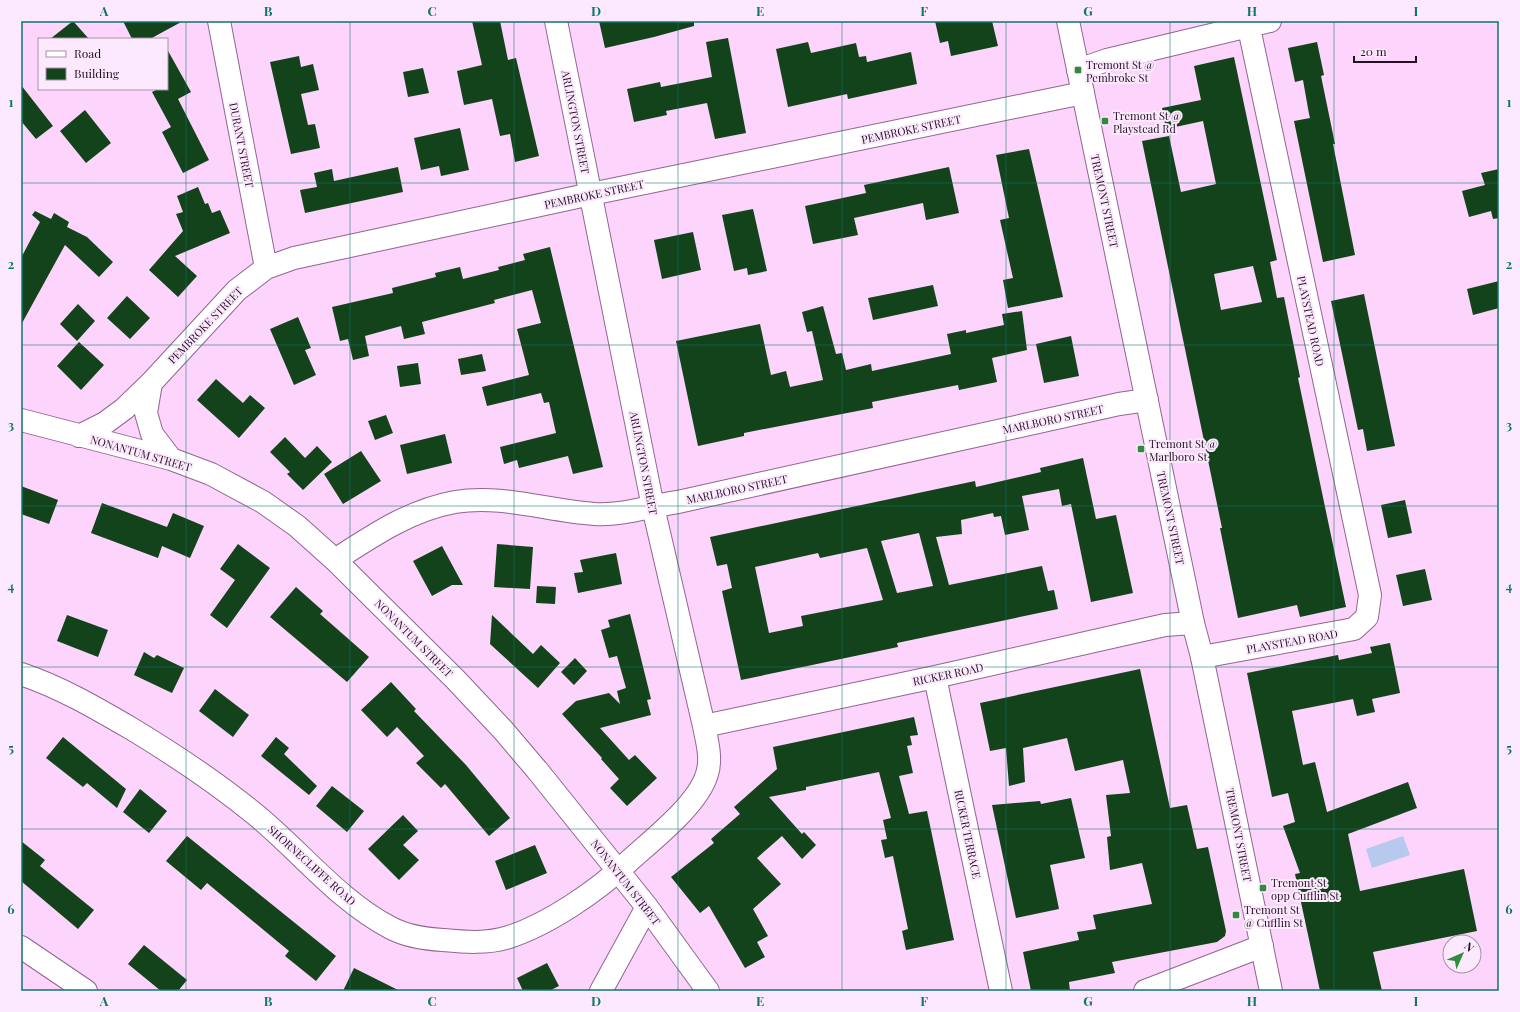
<svg xmlns="http://www.w3.org/2000/svg" width="1520" height="1012" font-family="'Playfair Display',serif">
<rect width="100%" height="100%" fill="#fcd4fc"/>
<path fill="#b8c9ef" d="M1403,836l7,19 -38,13 -6,-19z"/>
<path fill="#13431a" fill-rule="evenodd" d="M73,21l16,18h-39z
M123,21h60l-33,18h-18z
M472,21h28l8,39 8,-2 23,98 -24,6 -5,-28 -10,2 -8,-37 -28,6 -7,-34 25,-6z
M599,21h95v5l-40,11 -49,11z
M935,21h57l6,25 -47,10 -3,-15 -8,2z
M728,38l18,95 -31,6 -8,-36 -41,8 1,4 -33,7 -7,-33 33,-7 1,5 51,-10 -6,-35z
M808,42l3,11 45,-10 3,14 7,-1 1,6 44,-10 6,32 -69,15 -1,-5 -59,13 -12,-58z
M1317,42l7,33 -3,1 14,68h-2l22,111 -32,7 -29,-141 16,-3 -1,-4 -6,-34 -8,2 -7,-34z
M167,49l24,43 -13,7 31,61 -26,13 -21,-41 9,-5 -19,-35 6,-3h9z
M299,56l2,11 12,-3 6,26 -18,4 7,31 7,-1 5,24 -29,6 -21,-92z
M1234,57l43,203 -7,2 7,36 7,-1 16,80 -2,1 48,229 -46,10 -3,-12 -59,13 -18,-90h2l-80,-387 27,-5 12,56 35,-8 -13,-63 -37,8 -4,-21 39,-8 -7,-34zM1253,266l9,36 -41,8 -7,-36z
M423,68l6,25 -21,4 -5,-25z
M21,85l32,41 -17,13 -15,-18z
M85,110l26,33 -25,20 -26,-32z
M460,128l9,42 -28,6 -2,-10 -18,4 -7,-32z
M1029,149l34,148 -55,11 -5,-28 10,-2 -13,-58 9,-2 -13,-63z
M398,167l5,25 -98,21 -5,-23 17,-3 -3,-14 18,-4 2,12z
M949,167l10,46 -33,7 -3,-17 -69,15 4,17 -45,9 -8,-38 61,-13 -2,-8z
M1499,169v49l-6,1 -2,-8 -22,6 -7,-26 23,-6 -4,-12z
M198,187l7,17 3,-1 4,10 8,-3 10,23 -55,23 22,20 -19,21 -29,-27 34,-39 -7,-17 7,-2 -6,-16z
M753,209l14,62 -19,4 -1,-7 -13,3 -12,-56z
M35,211l16,8 3,-6 15,9 -2,5 20,10 26,25 -14,15 -34,-32 -44,80v-67l19,-36 -8,-7z
M693,232l8,38 -39,9 -8,-39z
M550,247l53,220 -30,7 -5,-18 -49,12 -2,-8 -13,4 -4,-17 56,-14 -7,-31 -5,1 -3,-10 -54,13 -5,-19 47,-12 -12,-46 24,-6 -9,-33 -38,10 1,3 -73,19 3,12 -21,5 -3,-13 -36,10 4,20 -16,4 -5,-21 -8,2 -8,-34 61,-14 -1,-5 44,-11 -1,-4 25,-6 3,12 36,-9 -1,-3 27,-7 -2,-6z
M1499,281v27l-26,7 -6,-26z
M933,285l5,21 -65,14 -5,-22z
M1364,294l31,152 -28,5 -4,-22 -5,1 -27,-129z
M127,296l23,22 -20,21 -23,-21z
M78,304l17,17 -18,20 -17,-17z
M823,306l13,48 6,-1 4,17 25,-6 1,7 79,-17 -4,-20 19,-4v3l38,-8 -2,-11 20,-3 5,39 -35,8 5,24 -38,8 -1,-5 -86,17 1,6 -129,25v3l-46,10 -22,-105 84,-17 11,51 15,-4 4,16 33,-7 -11,-49 -5,1 -5,-20z
M298,317l13,31 -6,2 11,25 -22,10 -24,-56z
M1071,336l8,40 -35,7 -8,-39z
M79,342l25,23 -23,25 -24,-24z
M482,354l4,17 -25,4 -3,-16z
M418,363l3,21 -21,3 -3,-21z
M216,379l27,24 7,-8 15,13 -26,30 -42,-38z
M386,415l7,18 -18,7 -7,-19z
M445,434l7,29 -45,11 -7,-29z
M285,437l20,21 12,-12 15,16 -29,28 -16,-16 3,-2 -20,-20z
M361,451l20,30 -38,23 -19,-30z
M1083,458l13,61 20,-4 17,78 -42,9 -20,-98 -9,2 -3,-17 -37,7 7,34 -24,5 -4,-19 -7,1 -1,-4 -32,7 1,14 -26,3 13,48 93,-19 6,25 6,-1 4,19 -161,34 1,4 -157,33 -19,-89 10,-3 -5,-24 -10,2 -7,-29 265,-56 1,6 65,-15 -1,-4zM919,533l14,53 -36,7 -16,-52zM867,548l16,52 -82,16 2,10 -34,7 -14,-66 63,-14 2,5z
M21,486l37,14 -9,24 -28,-10z
M1405,500l7,33 -24,5 -7,-33z
M102,503l65,24 6,-14 31,13 -14,32 -28,-12 -4,12 -67,-25z
M238,544l32,24 -43,60 -17,-13 25,-35 -15,-11z
M497,544l36,3 -3,42 -36,-2z
M442,546l21,39h-11l-20,11 -19,-35z
M616,553l6,31 -44,9 -4,-20 9,-1 -3,-12z
M1425,569l7,31 -29,6 -7,-31z
M537,586l19,1 -1,17 -19,-1z
M296,587l27,24 -3,3 49,43 -22,25 -77,-65z
M630,614l21,85 -4,1 4,15 -51,13 29,32 6,-5 22,23 -30,28 -17,-18 9,-9 -18,-20 1,-1 -40,-44 14,-13 33,-8 11,11 -3,-13 9,-3 -9,-32 -8,2 -8,-28 9,-3 -2,-7z
M67,615l41,15 -10,27 -41,-16z
M492,615l41,39 8,-9 19,18 -22,25 -48,-44z
M1390,643l10,50 -28,6 3,13 -18,4 -4,-17 -61,12 11,54 12,-3 12,50 81,-30 9,26 -69,26 12,57 104,-22 13,62 -104,21 9,39h-62l-25,-117 5,-1 -17,-47 12,-4 -7,-29 -16,4 -25,-124 91,-18 1,5 33,-7 -2,-6z
M144,652l10,6 3,-3 27,13 -12,25 -38,-18z
M575,658l12,13 -13,14 -13,-13z
M1140,669l30,139 17,-3 10,44 11,-2 18,84 -1,5 -8,6 -105,20 3,11 -46,9 1,9h-39l-8,-39 56,-12 -2,-8 19,-3 -3,-14 59,-11 -10,-41 -32,7 -3,-33 4,-1 -5,-41 24,-2 -7,-33 -48,11 -8,-33 -44,10 2,34 -16,4 -3,-38 -16,3 -10,-48z
M391,682l25,27 -2,2 52,54 44,53 -21,18 -44,-52 -4,4 -25,-25 8,-7 -27,-29 -10,10 -26,-27z
M215,689l34,26 -16,22 -34,-26z
M914,717l4,18 -8,1 2,9 -5,1 6,27 -14,3 10,38 18,-3 27,129 -48,10 -4,-19 6,-2 -15,-73 -8,2 -4,-18 6,-1 -4,-19 8,-2 -12,-46 -73,15v3l-37,7 33,37 2,-2 12,13 -14,14 -20,-23 -25,22 24,26 -28,25 15,27 -11,6 8,15 -20,11 -36,-62 -9,7 -29,-36 43,-34 -3,-4 29,-25 -6,-7 43,-38 -4,-22z
M63,737l63,52 -9,19 -30,-25 -4,4 -37,-29z
M276,737l13,11 -5,6 33,32 -8,9 -48,-39z
M332,786l32,25 -17,21 -31,-26z
M140,789l27,22 -18,22 -26,-21z
M1071,798l14,60 -35,7 9,44 -43,9 -24,-113 48,-4 1,3z
M403,815l15,16 -15,14 16,15 -20,20 -31,-31z
M187,836l149,120 -20,25 -31,-25 4,-5 -82,-68 -6,7 -35,-29z
M21,841l24,19 -5,6 54,44 -16,19 -57,-48z
M535,845l12,28 -41,17 -11,-29z
M144,945l43,35 -9,11h-17l-33,-27z
M547,963l12,23 -10,5h-26l-6,-13z
M354,968l46,23h-57z"/>
<g fill="none" stroke-linecap="round" stroke-linejoin="round">
<g stroke="#916592" stroke-width="24">
<path id="minor" d="M219,21l47,247
M1078,70l29,-10 163,-39
M151,383l-5,30 6,21 19,25
M21,420l150,39 40,15 52,28 34,24 38,34 121,120 47,50 34,40 110,137 61,84
M79,436l26,-13 19,-14 27,-26 86,-93 29,-22 28,-10 297,-64 492,-101
M335,560c37,-24 75,-50 120,-58 46,-8 93,9 139,12 28,2 56,-8 84,-12l441,-98 28,-4
M1202,657l152,-28 13,-12 3,-22 -121,-567
M21,674c39,13 75,34 111,55 43,26 85,54 124,86 45,37 83,86 135,113 15,8 35,11 52,12 21,2 45,4 66,-3 40,-13 88,-46 119,-75 24,-22 70,-57 79,-88 5,-15 0,-33 -3,-48l-51,-219 -97,-486
M935,677l66,314
M704,726l231,-49 230,-52 28,-2
M21,947l65,44
M601,991l46,-84
M1145,991l117,-45"/>
</g>
<g stroke="#916592" stroke-width="24">
<path id="secondary" d="M1068,21l125,602 9,34 69,334"/>
</g>
<use href="#minor" stroke="#fff" stroke-width="22"/>
<use href="#secondary" stroke="#fff" stroke-width="22"/>
</g>
<path fill="none" stroke="#0f766e" stroke-width="1" stroke-opacity="0.55" d="M186,21v970M350,21v970M514,21v970M678,21v970M842,21v970M1006,21v970M1170,21v970M1334,21v970M21,183h1478M21,345h1478M21,506h1478M21,667h1478M21,829h1478"/>
<g fill="#308c3d" stroke="#fde9fd" stroke-width="1.5">
<rect x="1074" y="66" width="8" height="8" rx="2"/>
<rect x="1101" y="117" width="8" height="8" rx="2"/>
<rect x="1137" y="445" width="8" height="8" rx="2"/>
<rect x="1259" y="884" width="8" height="8" rx="2"/>
<rect x="1232" y="911" width="8" height="8" rx="2"/>
</g>
<g text-anchor="middle" dominant-baseline="central" stroke-width="4" stroke-linejoin="round" paint-order="stroke">
<g font-size="11" fill="#221123" stroke="#fde9fd" text-anchor="start">
<text x="1086" y="64">Tremont St @<tspan x="1086" dy="13">Pembroke St</tspan></text>
<text x="1113" y="115">Tremont St @<tspan x="1113" dy="13">Playstead Rd</tspan></text>
<text x="1149" y="443">Tremont St @<tspan x="1149" dy="13">Marlboro St</tspan></text>
<text x="1271" y="882">Tremont St<tspan x="1271" dy="13">opp Cufflin St</tspan></text>
<text x="1244" y="909">Tremont St<tspan x="1244" dy="13">@ Cufflin St</tspan></text>
</g>
<g font-size="11" fill="#221123" stroke="#fde9fd">
<text transform="translate(576 122) rotate(79)">ARLINGTON STREET</text>
<text transform="translate(911 129) rotate(-12)">PEMBROKE STREET</text>
<text transform="translate(242 145) rotate(79)">DURANT STREET</text>
<text transform="translate(594 194) rotate(-12)">PEMBROKE STREET</text>
<text transform="translate(1105 201) rotate(78)">TREMONT STREET</text>
<text transform="translate(1311 321) rotate(78)">PLAYSTEAD ROAD</text>
<text transform="translate(205 325) rotate(-46)">PEMBROKE STREET</text>
<text transform="translate(1053 419) rotate(-12)">MARLBORO STREET</text>
<text transform="translate(141 453) rotate(16)">NONANTUM STREET</text>
<text transform="translate(644 463) rotate(79)">ARLINGTON STREET</text>
<text transform="translate(737 489) rotate(-12)">MARLBORO STREET</text>
<text transform="translate(1171 518) rotate(78)">TREMONT STREET</text>
<text transform="translate(414 638) rotate(45)">NONANTUM STREET</text>
<text transform="translate(1292 641) rotate(-10)">PLAYSTEAD ROAD</text>
<text transform="translate(948 674) rotate(-12)">RICKER ROAD</text>
<text transform="translate(968 834) rotate(78)">RICKER TERRACE</text>
<text transform="translate(1239 835) rotate(79)">TREMONT STREET</text>
<text transform="translate(312 865) rotate(42)">SHORNECLIFFE ROAD</text>
<text transform="translate(626 882) rotate(52)">NONANTUM STREET</text>
</g>
</g>
<rect width="1520" height="1012" fill="none" stroke="#fde9fd" stroke-width="44"/>
<rect x="38" y="38" width="130" height="52" fill="#fde9fd" stroke="#a593a6"/>
<rect x="46" y="51" width="20" height="6" fill="#ffffff" stroke="#a593a6"/>
<text x="74" y="58" font-size="12" fill="#221123">Road</text>
<rect x="46" y="68" width="20" height="12" fill="#13431a" stroke="#a593a6"/>
<text x="74" y="78" font-size="12" fill="#221123">Building</text>
<g transform="translate(1462 954) rotate(45)"><circle r="19" fill="#fde9fd" stroke="#a593a6"/>
<path d="M0-3L7 15L0 10L-7 15Z" fill="#308c3d"/>
<text y="-6" font-size="11" font-weight="bold" text-anchor="middle" fill="#221123">N</text>
</g>
<path d="M1354 56v6h62v-6" fill="none" stroke="#221123" stroke-width="2"/>
<text x="1360" y="56" font-size="12" fill="#221123" stroke="#fde9fd" stroke-width="3" paint-order="stroke">20 m</text>
<rect x="22" y="22" width="1476" height="968" fill="none" stroke="#0f766e" stroke-width="1.5"/>
<g font-size="13" text-anchor="middle" font-weight="bold" fill="#0f766e">
<text x="104" y="16">A</text>
<text x="268" y="16">B</text>
<text x="432" y="16">C</text>
<text x="596" y="16">D</text>
<text x="760" y="16">E</text>
<text x="924" y="16">F</text>
<text x="1088" y="16">G</text>
<text x="1252" y="16">H</text>
<text x="1416" y="16">I</text>
<text x="11" y="107">1</text>
<text x="1509" y="107">1</text>
<text x="11" y="269">2</text>
<text x="1509" y="269">2</text>
<text x="11" y="430">3</text>
<text x="1509" y="430">3</text>
<text x="11" y="591">4</text>
<text x="1509" y="591">4</text>
<text x="11" y="753">5</text>
<text x="1509" y="753">5</text>
<text x="11" y="914">6</text>
<text x="1509" y="914">6</text>
<text x="104" y="1006">A</text>
<text x="268" y="1006">B</text>
<text x="432" y="1006">C</text>
<text x="596" y="1006">D</text>
<text x="760" y="1006">E</text>
<text x="924" y="1006">F</text>
<text x="1088" y="1006">G</text>
<text x="1252" y="1006">H</text>
<text x="1416" y="1006">I</text>
</g>
</svg>
